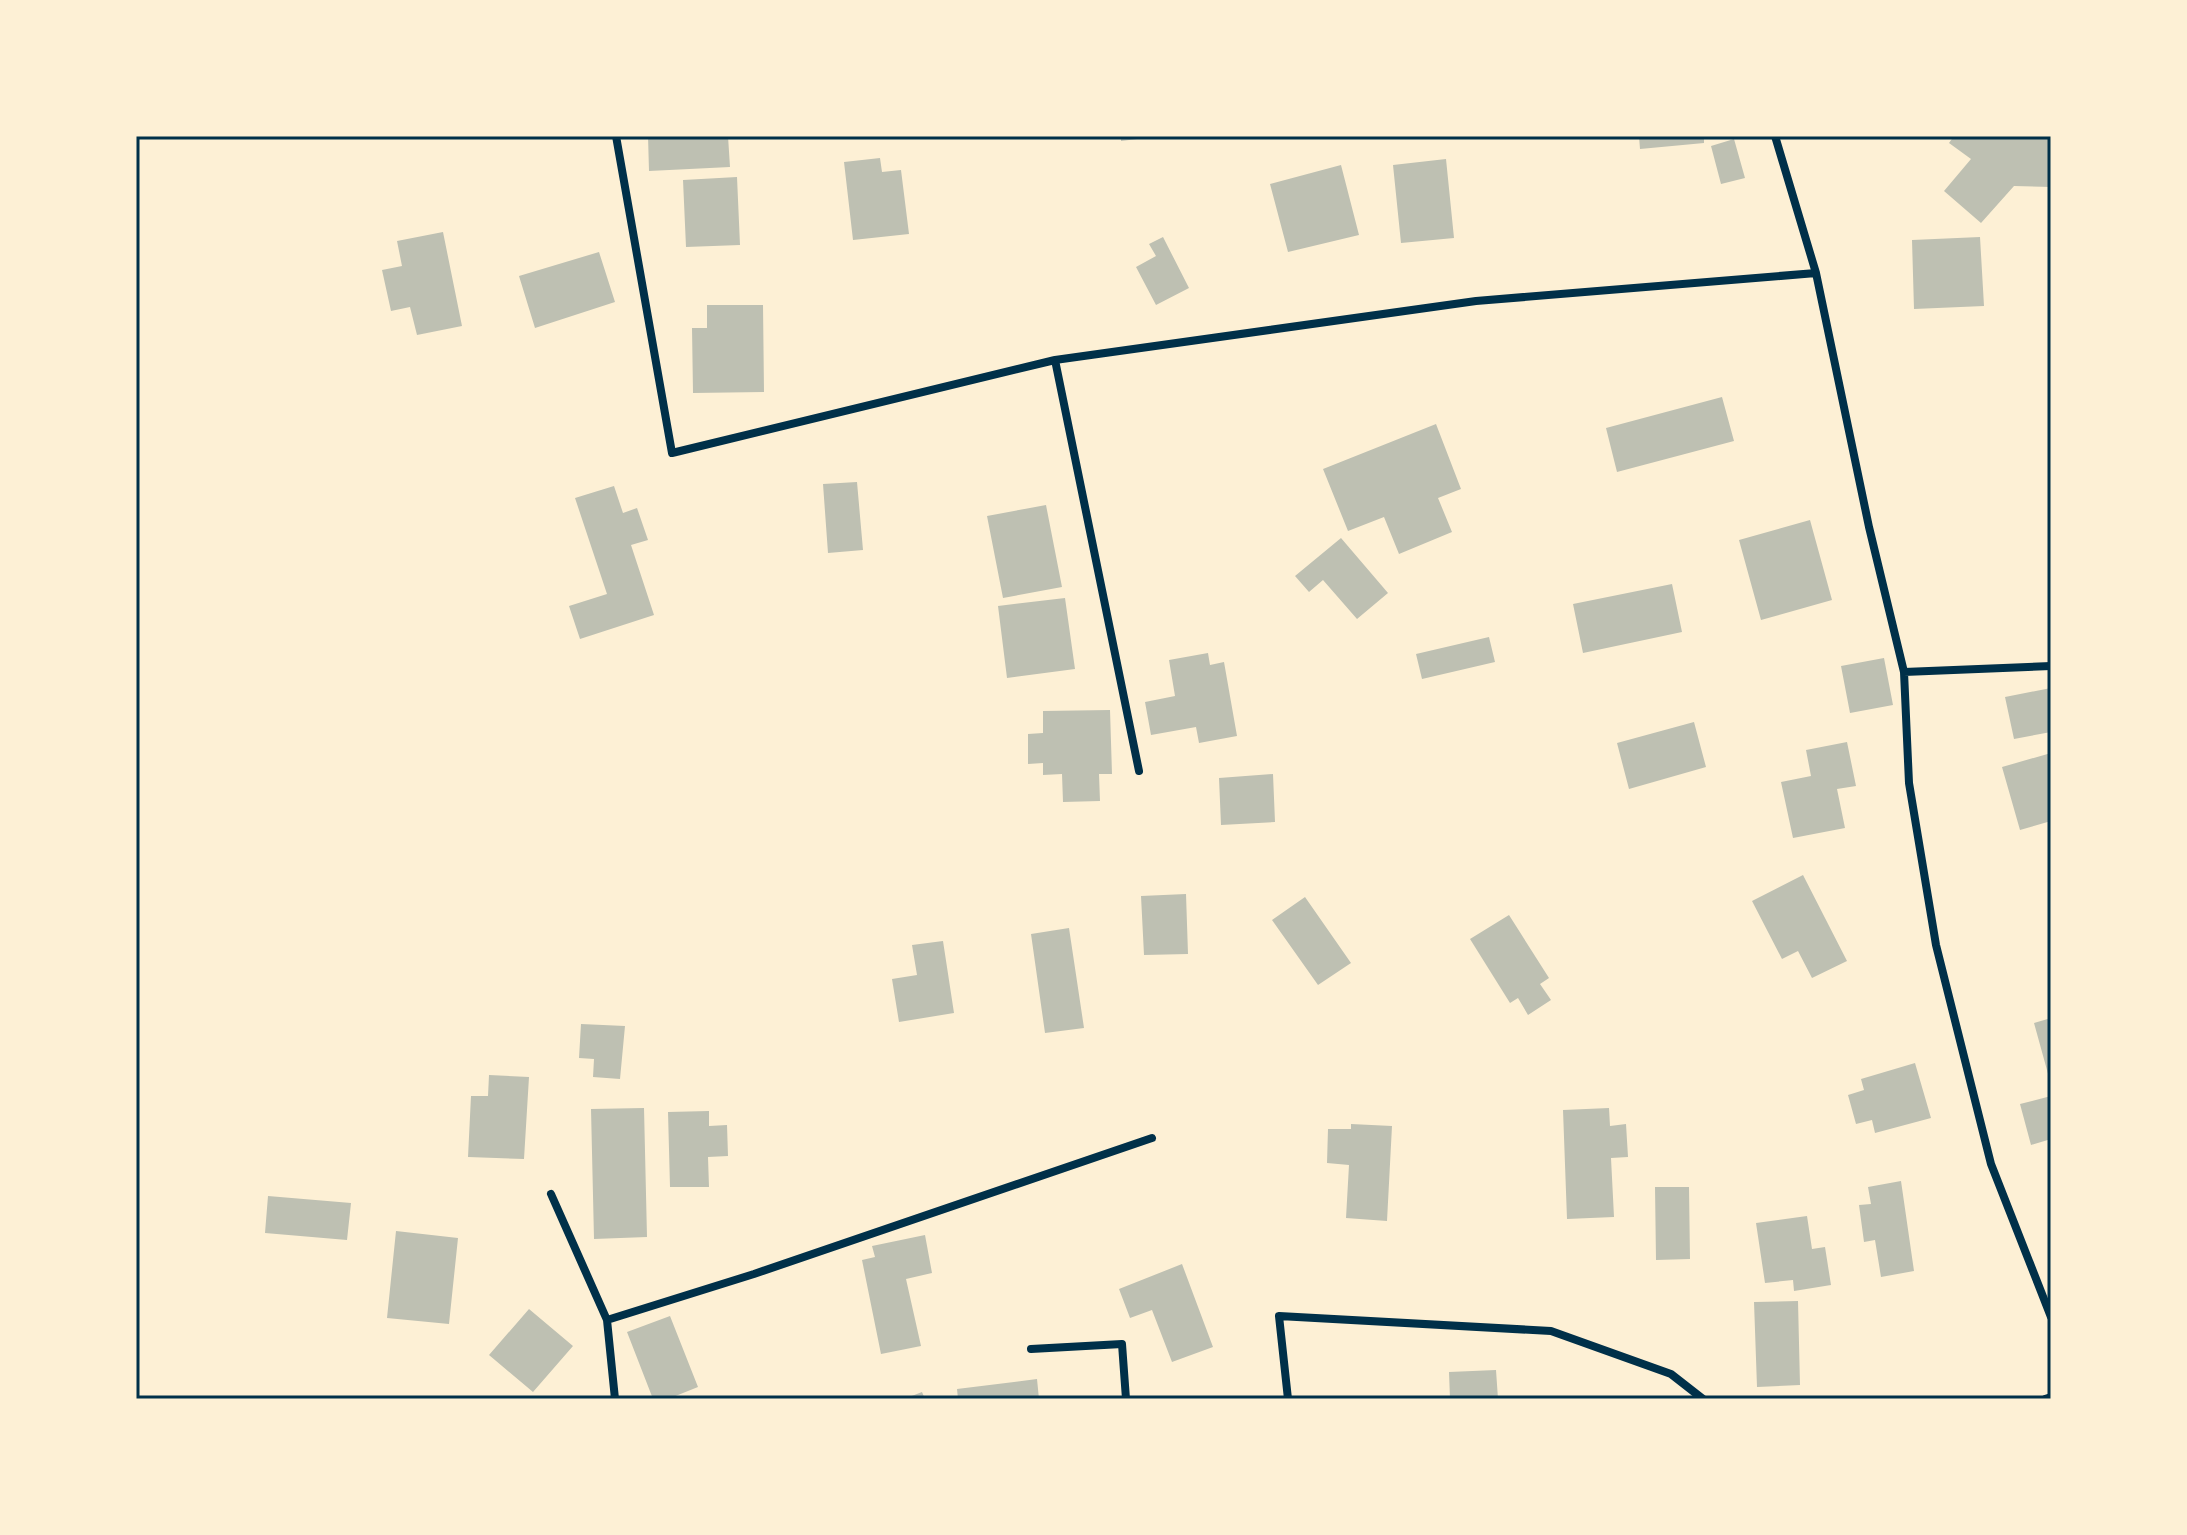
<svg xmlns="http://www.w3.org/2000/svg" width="2187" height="1535" font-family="'Fira Sans Condensed',sans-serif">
<rect width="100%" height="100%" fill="#fdf0d5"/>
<path fill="#bec0b2" d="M648,136h80l2,31 -81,4z
M1121,136h24v2l-24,3z
M1639,136h65v7l-64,6z
M1954,136h97v51l-37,-1 -33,37 -37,-32 27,-32 -22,-16z
M1734,139l11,39 -24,6 -10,-38z
M880,158l2,14 19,-2 8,64 -56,6 -9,-78z
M1446,159l8,79 -53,5 -8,-78z
M1341,165l18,70 -71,17 -18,-68z
M737,177l3,68 -54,2 -3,-67z
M443,232l19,94 -45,9 -7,-28 -19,4 -9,-41 20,-4 -5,-25z
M1163,237l26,51 -33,17 -20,-38 20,-11 -7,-12z
M1980,237l4,69 -70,3 -2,-69z
M599,252l16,50 -80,26 -16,-52z
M707,305h56l1,87 -71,1 -1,-65h15z
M1722,397l12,44 -117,31 -11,-44z
M1436,424l25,65 -23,9 14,34 -53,22 -15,-37 -36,14 -25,-62z
M857,482l6,68 -35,3 -5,-69z
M614,486l9,27 14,-5 11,32 -17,5 23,70 -74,24 -11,-33 38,-12 -32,-96z
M1046,505l16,82 -59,11 -16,-82z
M1810,520l22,80 -71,20 -22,-80z
M1341,538l47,55 -31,26 -34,-39 -14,12 -14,-16z
M1672,584l10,48 -99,21 -10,-49z
M1065,598l10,71 -68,9 -9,-72z
M1489,637l6,25 -73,17 -6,-25z
M1208,653l2,12 14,-3 13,74 -38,7 -3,-16 -45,8 -6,-33 30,-6 -6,-36z
M1884,658l9,47 -43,8 -9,-47z
M2051,688v44l-37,7 -9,-42z
M1110,710l2,64h-13l1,27 -37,1 -1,-28 -19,1v-12l-15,1v-30l15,-1v-22z
M1694,722l12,45 -77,22 -12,-46z
M1847,742l9,44 -19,3 8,39 -52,10 -12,-56 30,-6 -5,-26z
M2051,753v68l-31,9 -18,-63z
M1273,774l2,48 -54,3 -2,-47z
M1803,875l44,86 -35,17 -14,-27 -16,8 -30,-58z
M1186,894l2,60 -44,1 -3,-59z
M1305,897l46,66 -33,22 -46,-65z
M1509,915l40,63 -9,6 11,16 -23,15 -10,-17 -8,5 -40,-64z
M1069,928l15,100 -39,5 -14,-99z
M943,941l11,72 -55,9 -7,-43 25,-4 -5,-30z
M2051,1018v63h-1l-16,-58z
M581,1024l44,2 -5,53 -27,-2 1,-18 -15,-1z
M1915,1063l16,55 -56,15 -3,-13 -16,4 -8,-29 16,-5 -3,-11z
M489,1075l40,2 -5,82 -56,-2 3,-61h17z
M2051,1096v43l-20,6 -11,-41z
M644,1108l3,129 -53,2 -3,-130z
M1609,1108l1,18 16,-2 2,33 -17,1 3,59 -47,2 -4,-109z
M709,1111v15l18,-1 1,31 -20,1 1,30h-39l-2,-75z
M1351,1124l41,2 -5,95 -41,-3 3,-53 -22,-2 1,-34h23z
M1901,1181l13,90 -33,6 -6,-37 -11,2 -5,-37 12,-1 -3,-17z
M1655,1187h34l1,72 -34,1z
M268,1196l83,7 -4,37 -82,-7z
M1807,1216l5,33 13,-2 6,38 -37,6 -1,-11 -28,3 -9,-60z
M396,1231l62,7 -9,86 -62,-6z
M925,1235l7,38 -26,6 15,67 -40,8 -19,-94 13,-3 -3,-11z
M1182,1264l31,83 -41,15 -20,-52 -22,8 -11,-29z
M1798,1301l2,84 -43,2 -3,-85z
M529,1309l44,37 -40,46 -44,-37z
M670,1316l28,71 -30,12h-15l-26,-67z
M1496,1370l2,29h-48l-1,-27z
M1037,1379l2,20h-81l-1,-10z
M922,1392l3,7h-21z"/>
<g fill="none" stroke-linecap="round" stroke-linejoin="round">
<path stroke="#003049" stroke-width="8" d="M616,136l56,317 383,-93 421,-59 340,-28
M1775,136l41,137 53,254 35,145 5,111 27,162 55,219 60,153
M1055,360l84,411
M1904,672l147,-6
M551,1194l56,126 8,79
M607,1320l147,-46 398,-136
M1031,1349l91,-5 4,55
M1288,1399l-9,-83 272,15 120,43 32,25
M2045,1399l6,-2"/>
</g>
<rect width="2187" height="1535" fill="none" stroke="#fdf0d5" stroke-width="276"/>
<rect x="138" y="138" width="1911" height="1259" fill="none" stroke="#003049" stroke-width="3"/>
</svg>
